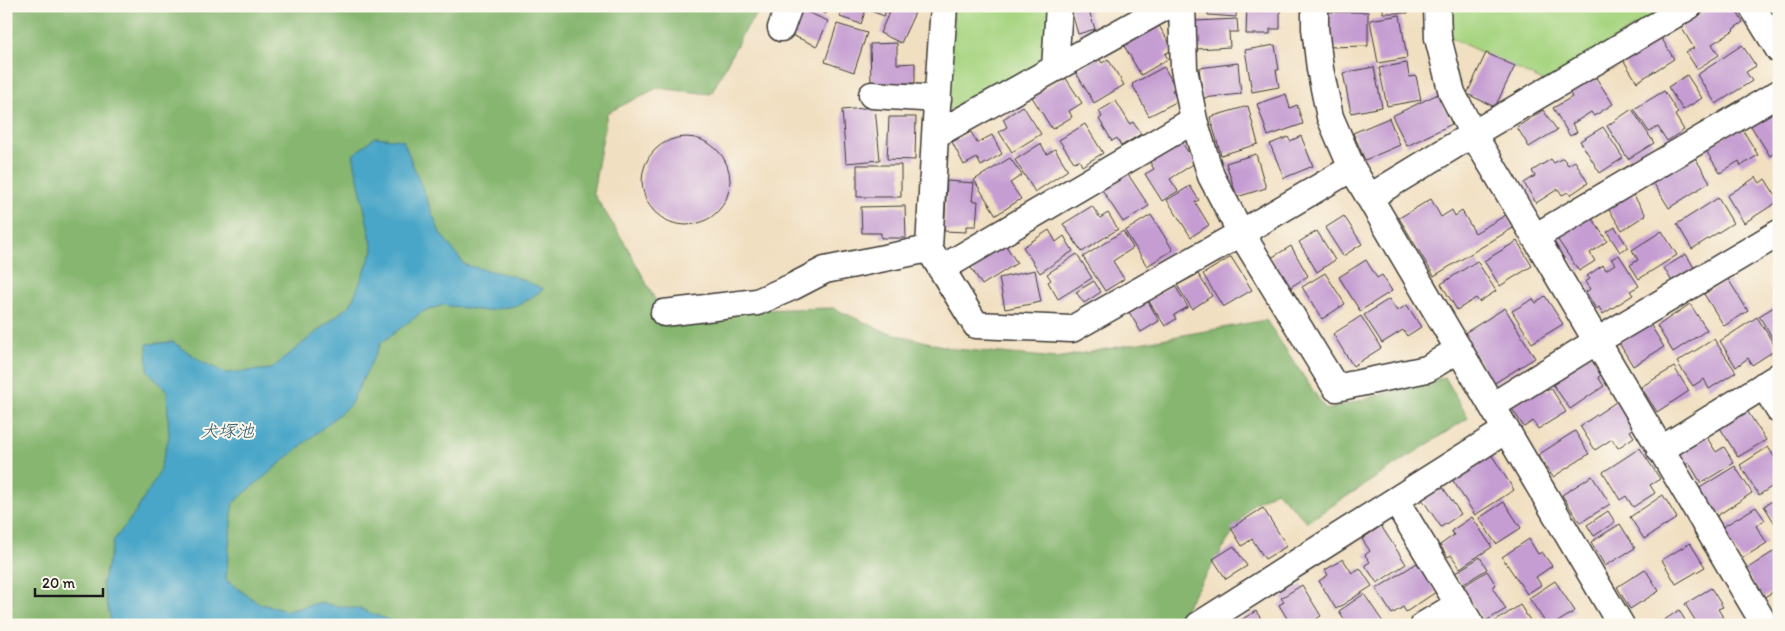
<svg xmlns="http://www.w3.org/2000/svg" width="1785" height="631" font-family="Itim,'Klee One',sans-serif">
<rect width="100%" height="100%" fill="#fbf7ec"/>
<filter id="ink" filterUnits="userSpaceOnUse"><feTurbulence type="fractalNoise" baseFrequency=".02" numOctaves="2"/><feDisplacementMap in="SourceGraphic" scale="10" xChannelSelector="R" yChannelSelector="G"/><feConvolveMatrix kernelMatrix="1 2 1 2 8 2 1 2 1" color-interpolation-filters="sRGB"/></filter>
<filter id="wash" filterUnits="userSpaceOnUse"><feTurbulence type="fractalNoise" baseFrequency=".0096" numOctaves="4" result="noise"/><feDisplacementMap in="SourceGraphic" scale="20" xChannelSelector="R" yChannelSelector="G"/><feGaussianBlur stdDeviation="1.12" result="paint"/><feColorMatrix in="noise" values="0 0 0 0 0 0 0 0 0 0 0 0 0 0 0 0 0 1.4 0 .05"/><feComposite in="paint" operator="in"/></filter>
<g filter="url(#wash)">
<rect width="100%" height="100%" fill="#f1dfc1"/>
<path fill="#a8d582" stroke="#62784f" d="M954,6h99l-2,50 -96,58 -8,-7z
M1445,6h208l7,5 -115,71 -94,-44z"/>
<path fill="#86b670" stroke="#516946" d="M6,6h757l-19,25 -33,63 -54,-6 -50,25 -14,80 33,52 33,62 92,3 82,-2 53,24 69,17 102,9 209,-38 60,90 119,-33 23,41 -161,104 -31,-31 -26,15 -76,119h-1168z"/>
<path fill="#49a6c8" stroke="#326172" d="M375,137l28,3 37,93 25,32 48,11 31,13 -25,16 -34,6 -42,-6 -21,7 -41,31 -31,62 -117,98 -7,77 32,23 29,8 31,-8 42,6 34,13 4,3h-286l-10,-41 12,-44 21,-27 23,-38 11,-38 -2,-46 -19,-20 -1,-27 26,-2 31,21 22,10 45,-4 80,-65 22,-54 -20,-95z"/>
<g id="blocks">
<path fill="#c59dd2" d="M806,6h23l-3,8z
M844,6h43l-3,10 -18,-7 -5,15 -21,-7z
M892,6h26l-17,37 -21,-10z
M1070,6h31l-12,5 6,18 -17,5z
M1209,6h28l-1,11 -28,-2z
M1247,6h33v23h-10v5h-24z
M1383,6h25v7h-25z
M1714,6h19l10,16 -10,7 1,1 -22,14 7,11 -22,14 -11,-17 8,-4 -13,-21z
M800,9l28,12 -11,25 -28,-12z
M1326,12h42v34l-42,1z
M1400,15l7,43 -29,5 -8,-43z
M1237,19l1,13h-9l1,15 -33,2 -2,-28z
M837,24l30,9 -13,39 -29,-10z
M1158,24l15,25 -8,5 3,5 -27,16 -18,-31z
M1659,34l15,25 -37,23 -15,-24z
M897,43v21l18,-1v20l-44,1 -1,-40z
M1275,45l4,25h-3l3,17 -27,5 -7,-42z
M1742,45l14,21 -10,6 6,9 -36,23 -19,-29z
M1486,53l29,13 -20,41 -28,-13z
M1098,57l4,6 6,-4 16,26 -30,18 -19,-32z
M1238,63l3,31 -38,4 -4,-30z
M1407,63l2,14 7,-1 5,24 -34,6 -8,-38z
M1164,67l12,21 -4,2 6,11 -29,15 -17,-32z
M1374,67l8,40 -31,6 -8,-40z
M1593,73l20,31 -19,12 -3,-4 -19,12 5,8 -7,4 -17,-28 19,-11 -5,-8z
M1687,75l15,23 -19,12 -15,-23z
M1065,77l17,26 -13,8 3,6 -20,12 -20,-32z
M1664,91l14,22 -3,2 9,15 -17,11 -9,-14 -9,5 -15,-23z
M1286,94l4,14 7,-3 6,19 -35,12 -11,-32z
M1438,94l14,30 -45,22 -15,-30z
M1116,101l14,23 3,-2 8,12 -20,12 -4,-8 -5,3 -13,-22 3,-2 -3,-6z
M1023,106l18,28 -29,18 -13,-20 8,-5 -4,-8z
M1248,106l10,38 -37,11 -11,-38z
M875,107l5,53 -34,3 -4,-53z
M1632,109l22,34 -26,16 -21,-33z
M1543,110l14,20 -28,17 -12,-20z
M1771,110l4,5 4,-3v38l-9,6 -21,-33z
M889,117h27l-1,43 -28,-1z
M1389,118l11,27 -35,15 -12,-27z
M1085,124l18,29 -21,13 -3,-6 -5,2 -15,-22z
M1603,127l20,31 -23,15 -20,-32z
M1741,127l17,28 -17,11 -2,-5 -19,12 -15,-24z
M971,132l6,11 15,-8 10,19 -21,12 -4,-8 -13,7 -12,-23z
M1301,136l12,30 -29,12 -14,-34 18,-7 2,4z
M642 181a44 44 0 1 1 88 0a44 44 0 1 1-88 0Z
M1180,139l15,24 -25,16 8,12 -16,10 -17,-27 9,-5 -6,-10z
M1040,144l7,10 8,-5 13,21 -33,22 -20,-32z
M1692,153l18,29 -41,26 -18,-29z
M1256,154l10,34 -29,9 -11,-34z
M1010,158l12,17 -12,8 11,16 -25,16 -22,-35z
M1563,158l5,7 7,-4 13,22 -18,12 -2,-3 -6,3 -4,-6 -22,14 -12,-20 11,-7 -3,-5 19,-12 3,4z
M857,165h44v32h-44z
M1127,173l22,33 -26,16 -21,-32z
M1756,177l4,6 5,-4 14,22 -35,22 -17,-27z
M947,181l27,2 -2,18h6l-2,25h-10v6l-22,-1z
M1190,186l9,14 -4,2 14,23 -18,12 -24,-37z
M1630,190l16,25 -24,15 -16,-25z
M1718,198l15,25 -41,26 -15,-25z
M1431,199l10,18 11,-7 3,6 7,-5 13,22 31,-18 7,13 -79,48 -35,-58z
M905,206l1,32h-25v-5h-19l-1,-26z
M1092,206l8,12 8,-5 10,16 -36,23 -19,-28z
M1151,215l22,35 -26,16 -22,-35z
M1590,215l17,26 -17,12 5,8 -16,10 -23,-34z
M1344,216l18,28 -19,12 -18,-28z
M1615,227l13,20 -8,5 -13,-20z
M1049,230l7,12 8,-6 9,15 -33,22 -17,-26z
M1123,231l10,17 -20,13 11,18 -19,12 -22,-34z
M1317,231l18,29 -18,12 -18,-30z
M1662,231l15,24 -38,24 -9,-14 8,-5 -6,-10z
M1003,241l14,22 -35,22 -14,-22z
M1517,241l15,25 -32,20 -16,-25z
M1291,246l17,30 -19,12 -18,-30z
M1077,254l15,24 -34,21 -10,-17 3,-2 -4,-6z
M1686,254l10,17 -22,14 -10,-17z
M1619,255l20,31 -9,5 3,4 -30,19 -4,-7 -3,2 -10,-17 4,-3 -5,-7 5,-3 -3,-3 16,-11 3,5 9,-6 -4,-5z
M1231,257l21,33 -29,17 -20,-33z
M1366,260l11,18 5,-3 10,16 -32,20 -21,-34z
M1477,261l19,30 -17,11 -3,-4 -19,12 -16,-26z
M1035,270l6,32 -36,7 -6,-31z
M1325,273l20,31 -23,15 -20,-32z
M1198,274l14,22 -20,13 -15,-24z
M1728,279l20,32 -24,15 -20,-32z
M1094,281l7,11 -17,11 -8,-11z
M1174,284l14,23 -14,8 2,4 -11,7 -17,-26z
M1145,296l14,25 -18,11 -15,-25z
M1545,296l18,28 -31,19 -20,-32 21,-12 3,4z
M1389,299l8,12 10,-6 14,22 -14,9 -4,-6 -21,13 -18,-28z
M1690,304l17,26 -34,22 -16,-26z
M1779,304v36l-4,2 -16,-26z
M1505,308l30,50 -42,26 -30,-50z
M1361,316l20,32 -28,18 -20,-32z
M1757,317l20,32 -25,16 -4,-7 -12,9 -16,-26z
M1650,324l14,23 -31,19 -14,-23z
M1714,339l22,33 -27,17 -5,-10 -11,7 -16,-24z
M1590,354l13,20 -5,3 6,9 -34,23 -20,-29z
M1674,367l15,24 -32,21 -16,-25z
M1543,385l4,6 4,-3 15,24 -28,17 -5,-8 -9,6 -14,-21z
M1619,400l17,27 -6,4 4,6 -16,11 -6,-9 -17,11 -15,-24z
M1744,406l22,34 -28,17 -21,-34z
M1575,431l14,23 -36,23 -15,-22z
M1704,433l12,19 8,-5 10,16 -33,20 -12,-20 -4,2 -9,-15z
M1768,447l11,17v18l-20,13 -19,-30z
M1640,448l20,31 -10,6 5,8 -22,14 -7,-11 -6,4 -17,-28z
M1491,454l23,36 -39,25 -23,-36z
M1735,466l17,27 -37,24 -17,-28z
M1592,476l18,28 -30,19 -18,-28z
M1442,486l19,28 -20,13 -19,-28z
M1663,495l14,23 -33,21 -14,-22z
M1779,497v33l-15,-24z
M1504,502l17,26 -25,16 -17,-26z
M1756,507l9,13 -9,6 11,17 -26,16 -20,-31z
M1263,508l24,38 -22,13 -13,-20 -10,7 -11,-18z
M1608,511l7,11 -21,14 -7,-11z
M1472,517l20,30 -32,21 -9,-13 -3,2 -8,-12 14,-10 -3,-4z
M1620,524l15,24 -30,18 -14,-24z
M1381,526l25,38 -29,19 -12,-18 5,-3 -5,-7 5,-4 -8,-12z
M1529,539l9,15 4,-2 10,14 -16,11 5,8 -14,9 -25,-37z
M1690,543l15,24 -29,17 -14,-24z
M1234,546l13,20 -21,13 -13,-20z
M1779,548v40l-16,10 -18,-28z
M1480,557l7,12 -25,16 -7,-12z
M1343,559l9,14 8,-5 12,18 -36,23 -17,-28 9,-6 -3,-5z
M1417,563l19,29 -30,20 -3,-5 -11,7 -16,-25z
M1645,569l14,22 -29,18 -13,-22z
M1487,571l9,14 -4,2 14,22 -22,13 -22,-35z
M1555,581l20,30 -22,14h-6l-18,-27z
M1302,585l19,31 -14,9h-16l-12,-20 5,-3 -3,-4z
M1711,588l12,19 -5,2 10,16h-30l-13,-21z
M1364,594l19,28 -4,3h-31l-9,-14z
M1520,605l13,20h-43z
M1679,610l9,15h-31z
M1256,611l9,14h-24l-2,-4z"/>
</g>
</g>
<g filter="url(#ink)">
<use href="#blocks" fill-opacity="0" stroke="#3c3935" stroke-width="1"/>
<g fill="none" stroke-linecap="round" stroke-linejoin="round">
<g stroke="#3c3935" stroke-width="29">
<path id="minor" d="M944,6l-9,129 232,-129
M1182,6l2,63 10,51 17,56 30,57 95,155 91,-19 32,-20
M1315,6v22l5,41 10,48 22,51 269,457
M1437,6l1,32 14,55 21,41 62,103 244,-144
M1752,6l27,44
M781,28l8,-22
M1055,68l4,-62
M872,95l66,4
M935,135l-6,114 47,76 96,4 169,-96 111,-65
M1370,197l103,-63 216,-128
M1535,237l230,388
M941,269l253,-149
M664,313l93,-11 35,-15 33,-17 104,-21
M1764,385l15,25
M1492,406l105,-65 182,-108
M1660,450l119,-74
M1396,501l75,124
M1199,625l307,-195
M1424,625l35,-21"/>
</g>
<use href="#minor" stroke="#fff" stroke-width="26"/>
</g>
</g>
<g text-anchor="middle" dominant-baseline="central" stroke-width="4" stroke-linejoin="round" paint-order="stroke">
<g font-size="18" font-style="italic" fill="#305a69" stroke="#fbf7ec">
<text x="227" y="431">犬塚池</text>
</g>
</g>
<rect width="1785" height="631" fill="none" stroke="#fbf7ec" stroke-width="25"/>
<path d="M35 588v8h68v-8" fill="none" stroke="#1c1c1c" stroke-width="2.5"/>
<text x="42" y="588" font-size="15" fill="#1c1c1c" stroke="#fbf7ec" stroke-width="4" paint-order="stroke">20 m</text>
</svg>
